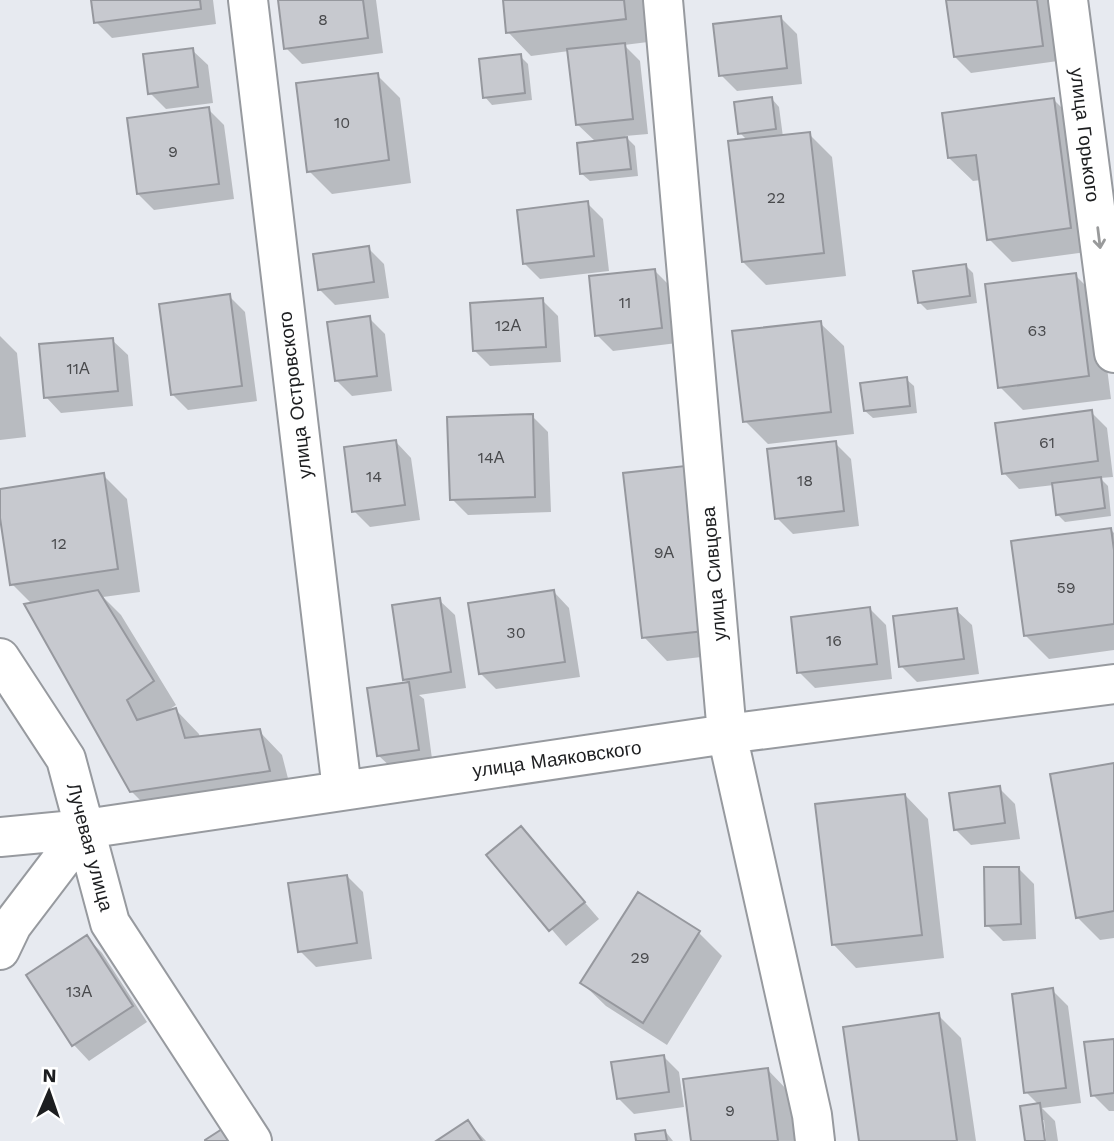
<svg xmlns="http://www.w3.org/2000/svg" width="1114" height="1141" font-family="'Work Sans',sans-serif">
<rect width="100%" height="100%" fill="#e7eaf0"/>
<path fill="#0003" d="M93,0h120l3,24 -104,14 -16,-16z
M279,0h97l7,53 -81,11 -16,-16z
M505,0h139l4,42 -24,3 16,16 8,73 -23,2 10,10 3,30 -48,5 -8,-7 14,-32 -19,-18 -8,-73 -38,5 -23,-24z
M948,0h101l9,61 -87,12 -16,-16z
M781,18l16,16 5,50 -65,7 -16,-16z
M192,50l16,15 5,38 -47,6 -16,-16z
M520,56l8,8 4,36 -40,5 -7,-8z
M377,75l23,23 11,85 -79,11 -23,-23z
M772,99l7,8 4,30 26,-3 23,23 14,119 -80,9 -23,-23 5,-121 -8,-8z
M1054,100l23,23 17,128 -82,11 -23,-23 -8,-59 -8,1 -24,-23z
M208,109l16,16 10,74 -80,11 -16,-16z
M587,203l16,16 6,52 -69,8 -16,-16z
M368,248l16,16 5,34 -54,7 -16,-16z
M965,265l8,8 4,30 -50,7 -8,-8z
M655,271l16,16 6,56 -64,8 -16,-16z
M1075,275l23,23 13,101 -88,11 -23,-23z
M229,296l16,16 12,89 -69,9 -15,-15z
M542,300l16,16 3,46 -71,4 -16,-16z
M369,318l16,16 7,57 -40,5 -16,-16z
M820,323l24,23 10,88 -86,10 -23,-23z
M0,336l17,17 9,84 -26,3z
M112,340l16,15 5,51 -72,7 -15,-16z
M906,379l8,7 3,27 -44,5 -8,-7z
M1091,412l16,16 6,49 -13,1 8,8 3,30 -46,6 -8,-8 -3,-29 -35,4 -15,-16z
M532,416l16,16 3,80 -83,3 -16,-16z
M396,442l15,16 9,62 -50,7 -16,-16z
M835,443l16,16 8,67 -66,8 -16,-16z
M103,475l24,24 13,93 -37,5 18,18 55,90 -12,8 12,-3 23,24 1,4 59,-7 23,24 10,39 -138,20 -23,-23 -99,-187 -20,-20 -12,-78v-15z
M625,475l102,179 -60,7 -23,-24z
M1111,530l3,3v117l-65,9 -24,-24z
M554,592l15,16 11,69 -84,12 -16,-16z
M439,600l16,15 11,73 -47,7 5,4 9,67 -38,5 -16,-15 30,-73 -5,-4z
M870,609l16,16 6,54 -77,9 -16,-16z
M956,610l16,15 7,49 -62,8 -16,-16z
M1114,765v173l-14,2 -23,-23z
M999,788l16,16 5,35 -49,6 -16,-16z
M905,795l23,24 16,139 -88,10 -23,-24z
M521,828l78,91 -33,27 -78,-91z
M1018,868l16,16 2,55 -33,2 -16,-16z
M347,876l16,16 9,67 -56,8 -16,-16z
M638,894l61,39 23,23 -55,89 -61,-39 -24,-23z
M87,937l15,16 45,69 -58,39 -15,-16z
M1052,990l16,16 13,97 -39,5 13,13 3,20h-12l-2,-21h-4l3,21h-17l13,-36 -13,-13z
M938,1015l23,23 15,103h-115z
M1114,1040v71h-5l-16,-16z
M663,1056l16,16 5,35 -50,7 -16,-16z
M767,1069l23,24 7,48h-104z
M468,1122l18,19h-47z
M665,1131l8,10h-35z"/>
<path fill="#c7c9cf" stroke="#96989e" stroke-width="2" d="M91,0h109l1,9 -107,14z
M278,0h85l5,38 -84,11z
M503,0h121l2,19 -120,14z
M946,0h91l6,46 -89,11z
M781,16l6,52 -68,8 -6,-52z
M625,43l8,76 -57,6 -9,-76z
M193,48l5,39 -50,7 -5,-40z
M521,54l4,39 -42,5 -4,-39z
M378,73l11,87 -82,12 -11,-89z
M772,97l4,32 -38,5 -4,-32z
M1054,98l17,130 -84,12 -11,-85 -28,3 -6,-45z
M209,107l10,77 -82,10 -10,-76z
M810,132l14,121 -82,9 -14,-121z
M627,137l4,32 -51,5 -3,-31z
M588,201l6,55 -71,8 -6,-54z
M369,246l5,36 -56,8 -5,-36z
M966,264l4,32 -52,7 -5,-32z
M655,269l7,59 -67,8 -6,-60z
M1076,273l13,103 -91,12 -13,-104z
M230,294l12,92 -71,9 -12,-91z
M543,298l3,49 -73,4 -3,-48z
M370,316l7,60 -42,5 -8,-59z
M821,321l10,91 -88,10 -11,-91z
M113,338l5,53 -74,7 -5,-54z
M907,377l3,29 -46,5 -4,-28z
M1092,410l6,51 -96,13 -7,-51z
M533,414l2,83 -85,3 -3,-83z
M396,440l9,65 -53,7 -8,-65z
M836,441l8,70 -69,8 -8,-70z
M685,466l19,165 -62,7 -19,-165z
M104,473l14,96 -108,16 -10,-67v-29z
M1101,477l4,31 -49,7 -4,-32z
M1111,528l3,22v74l-90,12 -13,-95z
M98,590l56,91 -27,19 10,20 39,-12 9,30 75,-9 10,42 -140,21 -106,-188z
M554,590l11,72 -86,12 -11,-71z
M440,598l11,74 -48,8 -11,-75z
M870,607l7,57 -80,9 -6,-56z
M957,608l7,51 -65,8 -6,-51z
M409,682l10,68 -42,6 -10,-68z
M1114,763v148l-38,7 -26,-144z
M1000,786l5,37 -51,7 -5,-37z
M905,794l17,141 -90,10 -17,-141z
M521,826l64,76 -36,29 -63,-76z
M984,867h35l2,57 -36,2z
M347,875l10,68 -59,9 -10,-69z
M638,892l62,39 -57,92 -63,-40z
M87,935l46,71 -61,40 -46,-71z
M1053,988l13,100 -42,5 -12,-99z
M939,1013l18,128h-98l-16,-114z
M1114,1039v54l-23,3 -7,-54z
M664,1055l5,37 -52,7 -6,-37z
M768,1068l10,73h-87l-8,-62z
M1040,1103l5,38h-20l-5,-35z
M236,1120l14,21h-45v-1z
M468,1120l14,21h-46z
M665,1130l2,11h-31l-1,-7z"/>
<g fill="none" stroke-linecap="round" stroke-linejoin="round">
<g stroke="#979a9f" stroke-width="42">
<path id="street" d="M248,0l94,790
M663,0l64,734 85,381 3,26
M1068,0l46,353
M0,658l66,101 44,164 142,218
M0,837l85,-8 642,-95 387,-50
M0,950l12,-25 73,-96"/>
</g>
<use href="#street" stroke="#fff" stroke-width="38"/>
</g>
<defs><path id="oneway-shaft" d="M-6 0H5M1.5-3L5.5 0L1.5 3" fill="none" stroke-width="1.6" stroke-linecap="round" stroke-linejoin="round" transform="scale(1.75)"/></defs>
<use stroke="#999a9b" href="#oneway-shaft" transform="translate(1099 238) rotate(83)"/>
<g text-anchor="middle" dominant-baseline="central" stroke-width="5" stroke-linejoin="round" paint-order="stroke">
<g font-size="16" fill="#48494c">
<text x="323" y="19">8</text>
<text x="342" y="122">10</text>
<text x="173" y="151">9</text>
<text x="776" y="197">22</text>
<text x="625" y="302">11</text>
<text x="508" y="325">12А</text>
<text x="1037" y="330">63</text>
<text x="78" y="368">11А</text>
<text x="1047" y="442">61</text>
<text x="491" y="457">14А</text>
<text x="374" y="476">14</text>
<text x="805" y="480">18</text>
<text x="59" y="543">12</text>
<text x="664" y="552">9А</text>
<text x="1066" y="587">59</text>
<text x="516" y="632">30</text>
<text x="834" y="640">16</text>
<text x="640" y="957">29</text>
<text x="79" y="991">13А</text>
<text x="730" y="1110">9</text>
</g>
<g font-size="19" fill="#1d1e20" stroke="#fff">
<text transform="translate(1085 135) rotate(83)">улица Горького</text>
<text transform="translate(295 395) rotate(-97)">улица Островского</text>
<text transform="translate(714 574) rotate(-95)">улица Сивцова</text>
<text transform="translate(557 759) rotate(-8)">улица Маяковского</text>
<text transform="translate(90 847) rotate(75)">Лучевая улица</text>
</g>
</g>
<g transform="translate(49 1092) rotate(2)" stroke="#ffffff" stroke-width="5" paint-order="stroke">
<path d="M0-5L12 26L0 18L-12 26Z" fill="#1d1e20"/>
<text y="-10" font-size="19" font-weight="bold" text-anchor="middle" fill="#1d1e20">N</text>
</g>
</svg>
